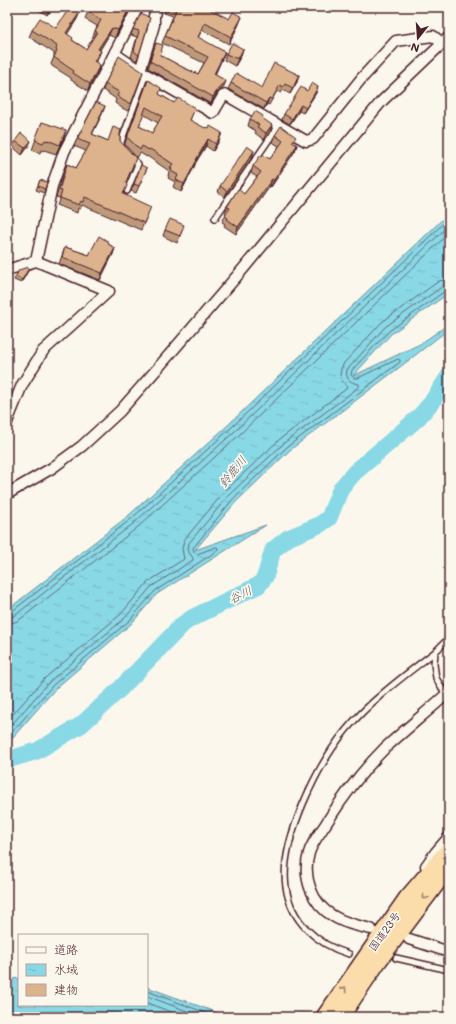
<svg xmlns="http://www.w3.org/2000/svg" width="456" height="1024" font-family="Mali,'Klee One',sans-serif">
<defs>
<pattern id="water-ripples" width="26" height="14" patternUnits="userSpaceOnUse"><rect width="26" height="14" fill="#89d8e6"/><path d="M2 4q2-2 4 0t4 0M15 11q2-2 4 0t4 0" fill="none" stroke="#78b9c5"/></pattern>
</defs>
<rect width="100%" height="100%" fill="#fbf7ec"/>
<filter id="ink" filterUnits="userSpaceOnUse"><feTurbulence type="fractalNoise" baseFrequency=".025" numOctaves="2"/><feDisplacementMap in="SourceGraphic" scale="8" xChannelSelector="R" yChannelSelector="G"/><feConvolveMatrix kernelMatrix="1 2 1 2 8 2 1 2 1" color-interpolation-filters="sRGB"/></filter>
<g filter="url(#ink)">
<path fill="url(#water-ripples)" stroke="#708e9b" d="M449,213v80l-58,41 -38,42 67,-32 29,-20v5l-49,38 -110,83 -54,52 -41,48 71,-25 -109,69 -26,30 -75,64 -49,56v-134l121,-94 100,-91z
M19,978v27h128v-18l82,30h-222v-37z
M302,1013l45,4h-77z"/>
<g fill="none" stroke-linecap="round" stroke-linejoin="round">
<path stroke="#636976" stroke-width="1" d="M7,613l4,-1 120,-93 100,-91 218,-210
M7,618l7,-2 120,-93 100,-91 215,-207
M7,624l11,-3 120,-94 100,-91 211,-203
M7,721l38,-43 76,-64 27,-32 36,-23 -2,-10 2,-9 41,-49 55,-52 66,-50 1,-2 -5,-6 -2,-6 1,-6 3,-6 38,-41 57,-41 10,-2
M7,730l42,-48 76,-64 26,-31 42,-27v-2l-5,-7 1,-8 40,-48 55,-52 75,-56v-3c-8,-1 -14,-5 -12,-14l38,-43 58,-41 6,-1
M7,738l46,-53 76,-64 26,-30 62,-40 1,-3 -2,-1 -19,7 -3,-2 -1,-4 40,-49 54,-52 113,-85v-2l-2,-1 -40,19h-4l-3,-3 1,-5 37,-39 56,-40 4,-1
M147,991l70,26
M147,996l56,21
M147,1003l38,14"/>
<path stroke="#89d8e6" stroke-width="17" d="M7,760l30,-9 44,-26 39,-36 63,-65 9,-6 67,-33 6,-8 8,-27 15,-12 31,-13 10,-7 12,-30 14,-16 63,-54 13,-15 18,-27"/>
<g stroke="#4a1f2b" stroke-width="8">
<path id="service" d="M122,149l-1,-7 25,-68
M127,191l11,-27 -7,-7
M215,218l64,-93
M446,695l-10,-17 -2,-14 1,-12 14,-14
M349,954c-33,-10 -58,-33 -63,-67 -7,-45 32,-123 60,-157 24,-29 59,-55 89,-78
M396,958l53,12"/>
</g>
<g stroke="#4a1f2b" stroke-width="13">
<path id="minor" d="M115,54l25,17 73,42 10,-17 3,-1 80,46 7,-2 48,-60 35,-38 37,-5 9,7
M140,71l14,-46v-9l2,-9
M36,261l16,-75 12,-34 72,-141 -1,-4
M7,270l29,-9 73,30 -66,60 -21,34 -15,37
M7,494l45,-26 30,-22 38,-35 37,-42 86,-100 138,-167 68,-65
M426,866l10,-14 13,-15
M371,929c-13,-3 -27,-6 -38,-13 -21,-12 -31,-39 -24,-63 3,-11 12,-21 18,-31 17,-27 36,-52 58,-74 21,-19 43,-37 64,-56
M409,939l40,13"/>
</g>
<g stroke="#4a1f2b" stroke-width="20">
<path id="trunk" d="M325,1017l82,-118 42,-49
M340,1017l37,-55 72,-96"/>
</g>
<use href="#service" stroke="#fbf7ec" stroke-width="5"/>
<use href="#minor" stroke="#fbf7ec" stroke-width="10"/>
<use href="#trunk" stroke="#faddab" stroke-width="17"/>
</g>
<path fill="#be9a7a" stroke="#4a1f2b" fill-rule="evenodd" d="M37,7h16l-6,8 -10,-6z
M90,7h40l-15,31 -6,-3 -9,15 -2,8 -3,4 5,3 -2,7 -10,19 -17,-11v-2l-19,-12 -1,-2 3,-7v-4l-25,-16 3,-7 24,-2 21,-9 -10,15 5,6 14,9 7,-11h-1l3,-7 2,-5 -12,-7 3,-8z
M166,7h37l36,17 -10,20 -27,-14 -4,8 27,14 -10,23 11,6 -3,7 -6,5 -6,11 -63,-36 8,-25 4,12 24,13 14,6 6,-11 -42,-20 11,-27 -9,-3z
M141,13l-2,42 -3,6 -5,-4 6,-20 -6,-2 2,-6z
M226,54l15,2 -6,10 -11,-6z
M143,72l-15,39 -6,-3 -7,-5 1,-4 -13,-9 2,-6z
M299,75l-2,7 -7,12 -7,-4 -2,3 -4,-2 -8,14 -2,-1 -3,5 -36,-20 3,-6 31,5z
M148,80l11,14 15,9 21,5 -5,12 29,21 -6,10 -7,-5 -10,16 -2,5 -13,25 -8,-5 2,-5 -7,-4 1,-2h-1l1,-5 -22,-15v1l-7,-4 -3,5 -12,-13v-2zM143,114l15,9 -6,10 -13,-7z
M307,91l9,2 -13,20 -4,-2 -9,13 -8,-4 2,-6z
M105,106l-3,8 -10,20 16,7 12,-7v7l6,42 -2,12 24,19 -7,16 -59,-25 -2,4 -2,-1 -1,5 -20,-8 3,-7 -4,-1 11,-33 9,4 10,-17 -12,-5 3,-7z
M262,118l8,14 -6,8 -9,-7 1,-2 -8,-5 2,-7z
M42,122l21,18 -7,14 -12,-4 -1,1 -2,-1 -1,3 -8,-3z
M275,135l19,8 3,2 -2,6 -24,36 -1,-1 -34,48 -12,-8 1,-2 -3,-2 4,-8 -1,-1 2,-6 17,-13 13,-17 -6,-4 2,-7 9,-9 8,2 9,-13 -7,-4z
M15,141l13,6 -6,8 -9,-8z
M252,158l-27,39 -7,-5 2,-6z
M147,168l-11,25 -5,-2 3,-7z
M40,180l5,9 -1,4 -8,-3z
M165,230l17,1 -5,12 -14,-7z
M108,244l7,4 -2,6 -13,26 -41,-16 6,-17 24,8z
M28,271l-7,12 -7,-3 2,-4z"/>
<path fill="#9b7d63" stroke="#4a1f2b" d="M51,7h2l-6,8 3,-7z
M130,7l-2,4 -13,27 3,-8z
M80,12l-3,7 -14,22 3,-8z
M242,17l-3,7 -10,20 2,-7z
M112,28l-3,7 -13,21 2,-7z
M243,49l-2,7 -6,10 3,-7z
M101,51l-3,7 -6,10 2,-7z
M225,52l-3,7 -11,22 3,-7z
M100,65l-2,7 -10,19 2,-7z
M299,75l-2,7 -7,12 3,-6z
M226,81l-3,7 -6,5 -6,11 2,-7 7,-11z
M318,87l-2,6 -13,20 3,-5z
M269,98l-2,6 -3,5 2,-6z
M301,105l-2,6 -9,13 2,-5z
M105,106l-3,8 -13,27 3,-7z
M272,125l-2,7 -6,8 2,-7z
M66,130l-3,10 -7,14 4,-9z
M222,133l-3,8 -6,10 3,-7z
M208,139l-2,7 -10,16 -2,5 -13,25 3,-8 12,-24z
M31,141l-3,6 -6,8 3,-7z
M297,145l-2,6 -24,36 3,-7z
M254,151l-2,7 -27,39 2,-6z
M272,179l-2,7 -34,48 2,-7z
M115,248l-2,6 -13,26 2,-7z
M29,268l-1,3 -7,12 1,-3z"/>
<path fill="#ddb38e" stroke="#4a1f2b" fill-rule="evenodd" d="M70,7h2l8,5 -14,21 7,5 -1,2 14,9 11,-17 -2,-1 6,-11 -13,-9 2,-4h40l-12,23 -6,-2 -14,21 3,2 -7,10 6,4 -10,19 -17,-11 1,-2 -19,-13 -1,-1 3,-6 -1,-1 1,-4 -25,-16 8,-12 16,10z
M168,7h38l23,12 4,-7 9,5 -11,20 -26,-14 -7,14 27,15 -11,22 12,7 -6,5 -7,11 -63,-36 6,-18 7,2 -3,10 24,13 14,6 10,-17 -43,-21 11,-26z
M141,13l9,5 -11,37 -5,-4 5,-20 -6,-2z
M232,43l11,6 -5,10 -12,-5z
M119,56l24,16 -12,32 -7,-3 -7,-5 2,-4 -14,-8z
M274,63l25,12 -6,13 -8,-4 -2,3 -3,-2 -8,14 -3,-1 -3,5 -35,-20 5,-10 26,15z
M148,80l13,8 -2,6 15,9 4,-5 17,10 -5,12 15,8 1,-1 3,1 1,-2 12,7 -6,11 -8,-5 -12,21h1l-13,24 -8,-4 2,-5 -7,-4 1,-2 -2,-1 3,-4 -23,-15 -1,1 -7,-4 -2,4 -12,-12v-3zM146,107l16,9 -10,17 -13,-7z
M312,83l6,4 -12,21 -5,-3 -9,14 -8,-5 17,-27 6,4z
M96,102l9,4 -13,28 16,7 5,-14 8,3 -1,4v7l16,17 -10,24 1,4 -4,8 28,13 -7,16 -59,-26 -2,5 -2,-1 -2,4 -19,-7 2,-7 -3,-1 8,-26 9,4 14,-24 -13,-5z
M255,111l8,5 -1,2 10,7 -6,8 -9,-6 2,-2 -9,-6z
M42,122l24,8 -6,15 -13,-5v1l-2,-1 -2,3 -8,-3z
M281,126l15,11 -4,5 5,3 -23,35 -2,-1 -34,48 -11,-8 1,-1 -3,-2 5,-8 -3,-1 11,-18 6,5 17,-22 -8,-6 7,-10 2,1 1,-2 7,4 13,-18 -8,-6z
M21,133l10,8 -6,7 -10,-7z
M247,146l7,5 -27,40 -7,-5z
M141,165l6,3 -8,18 -5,-2z
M40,180l7,2 -2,7 -7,-3z
M170,219l14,6 -4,11 -15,-6z
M99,236l10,6 -1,2 7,4 -13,25 -40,-16 3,-10 24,8z
M28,267l1,1 -7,12 -6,-4 3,-6z"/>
<defs><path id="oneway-chevron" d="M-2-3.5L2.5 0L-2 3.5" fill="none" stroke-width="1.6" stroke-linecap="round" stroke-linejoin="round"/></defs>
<g stroke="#a27e6b">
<use href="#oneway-chevron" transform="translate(425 897) rotate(127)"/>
<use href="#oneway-chevron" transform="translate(344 989) rotate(-55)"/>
</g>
</g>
<g text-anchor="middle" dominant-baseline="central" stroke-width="3.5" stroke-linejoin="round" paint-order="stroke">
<g font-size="11" fill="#4a1f2b" stroke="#fbf7ec">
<text transform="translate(384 931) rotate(-54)">国道23号</text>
</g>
<g font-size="12" font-style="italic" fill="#5d5663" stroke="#fbf7ec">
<text transform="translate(232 471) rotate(-51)">鈴鹿川</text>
<text transform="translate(240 594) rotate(-26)">谷川</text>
</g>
</g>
<rect width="456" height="1024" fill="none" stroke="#fbf7ec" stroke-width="24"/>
<rect x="12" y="12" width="432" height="1000" fill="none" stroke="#4a1f2b" stroke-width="1.5" filter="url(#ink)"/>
<rect x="18" y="934" width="130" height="72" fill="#fbf7ec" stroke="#b4a19f"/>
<rect x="26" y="947" width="20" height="6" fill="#fbf7ec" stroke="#b4a19f"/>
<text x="54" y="954" font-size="12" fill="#4a1f2b">道路</text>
<rect x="26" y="964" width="20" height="12" fill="url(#water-ripples)" stroke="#b4a19f"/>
<text x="54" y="974" font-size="12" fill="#4a1f2b">水域</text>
<rect x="26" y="984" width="20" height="12" fill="#ddb38e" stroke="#b4a19f"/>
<text x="54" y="994" font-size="12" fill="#4a1f2b">建物</text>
<g transform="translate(418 38) rotate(197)" stroke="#fbf7ec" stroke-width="3" paint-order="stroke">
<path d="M0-3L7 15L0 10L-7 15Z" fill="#4a1f2b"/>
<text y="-6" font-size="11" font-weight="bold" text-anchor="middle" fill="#4a1f2b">N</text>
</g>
</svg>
